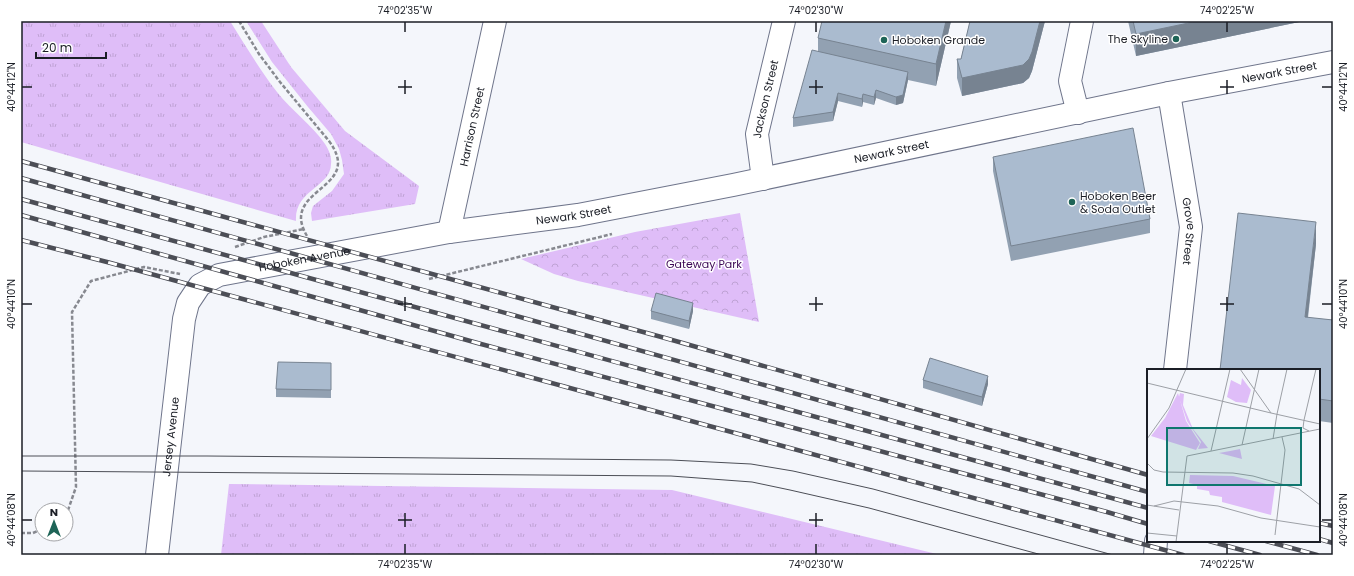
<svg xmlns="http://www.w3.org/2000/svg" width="1354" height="576" font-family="Poppins,sans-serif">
<defs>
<pattern id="grass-tufts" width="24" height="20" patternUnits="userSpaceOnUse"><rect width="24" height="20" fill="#dfbdf8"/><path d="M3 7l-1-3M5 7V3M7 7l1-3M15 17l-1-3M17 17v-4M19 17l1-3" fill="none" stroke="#bfa2d4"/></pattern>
<pattern id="forest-crowns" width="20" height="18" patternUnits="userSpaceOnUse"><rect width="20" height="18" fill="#dfbdf8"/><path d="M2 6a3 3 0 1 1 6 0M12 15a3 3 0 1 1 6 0" fill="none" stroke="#bfa2d4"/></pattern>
</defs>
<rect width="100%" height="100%" fill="#f4f6fb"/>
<path fill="url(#grass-tufts)" d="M21,21h209c15,24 30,49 47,71 15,19 35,33 48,52 4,6 7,13 6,20 0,23 -37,26 -35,57l-275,-79z
M246,21h15l30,46 54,64 74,55 -4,18 -103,17 -1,-8 2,-7 19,-15 12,-17 -2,-14 -3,-11 -8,-15 -23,-27 -36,-45z
M229,484l443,6 269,65h-720z"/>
<path fill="url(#forest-crowns)" d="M740,213l19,109 -181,-41 -24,-7 -33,-15 114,-27z"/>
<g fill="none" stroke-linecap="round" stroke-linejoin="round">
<g stroke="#6f758b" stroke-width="24">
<g id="street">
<path id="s1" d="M449,232l46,-211"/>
</g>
</g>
<g stroke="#6f758b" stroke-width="24">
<g id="secondary">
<path id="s2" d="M1169,93l22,134 -16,143"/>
<path d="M1078,113l-8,-32 12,-60"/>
<path id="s3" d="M763,179l-6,-45 27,-113"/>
<path id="s4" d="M157,555l27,-236 4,-16 12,-18 19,-10 230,-43 129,-17 155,-30 436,-92 164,-31"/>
<path d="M1155,555l1,-14"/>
</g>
</g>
<path stroke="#878990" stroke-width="2.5" stroke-dasharray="4 2" stroke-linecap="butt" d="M239,21l20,33 21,28 49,59c31,42 -28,46 -28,77 0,6 3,13 6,18
M235,247l29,-10 40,-8
M429,279l183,-45
M66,516l10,-29 -4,-175 19,-31 53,-14 36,7
M21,533h12l9,-4"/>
<use href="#street" stroke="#fff" stroke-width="22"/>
<use href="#secondary" stroke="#fff" stroke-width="22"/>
<path stroke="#4c4e56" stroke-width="1" d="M21,456h186l464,4 80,4 42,7 80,18 240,66
M21,471l650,5 81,6 38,8 79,18 173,47"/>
<g stroke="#4c4e56" stroke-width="4.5">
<path id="rail" d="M21,161l644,177 483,137
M21,178l1127,314
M21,199l1127,309
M21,215l460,129 626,168 41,12
M21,240l86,22 1076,293
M1319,523l14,3
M1319,539l14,4
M1209,541l51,14
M1266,541l51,14"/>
</g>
<use href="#rail" stroke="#fff" stroke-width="3" stroke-dasharray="9" stroke-linecap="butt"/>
</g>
<path fill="#92a1b2" d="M951,21l-15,65 -28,-6 -5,23 -7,2 -20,-7 -2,7 -11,-3 -1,5 -24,-6 -5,20 -40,6v-9l25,-66v-14z
M970,21h75l-13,50 -3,7 -6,5 -61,13 -5,-18v-19h4z
M1128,21h176l-168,35z
M993,157l157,62v14l-139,28 -18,-90z
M1316,244l-8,74 25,2v103l-14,-2v-51h-99z
M651,311h42l-4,18 -38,-10z
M331,363v35l-55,-1v-8z
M923,380l65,4 -6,22 -59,-18z"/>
<path fill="#778391" d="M946,21h5l-15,65v-22z
M1040,21h5l-13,50 -3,7 -6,5 -61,13v-18z
M1198,21h106l-168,35v-22z
M908,72v8l-5,23 -7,2v-8z
M876,90v8l-2,7v-8z
M838,93v8l-5,20v-9z
M863,94v8l-1,5v-8z
M1316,222v22l-11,95v-22z
M693,303v8l-4,18v-8z
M988,376v8l-6,22v-9z"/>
<path fill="#aabbcf" stroke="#778391" d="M822,21h124l-10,43 -118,-26z
M970,21h70l-8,31 -3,7 -6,6 -61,13 -5,-19h4z
M1133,21h65l-62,13z
M812,50l96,22 -5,23 -7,2 -20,-7 -2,7 -11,-3 -1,5 -24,-6 -5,19 -40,6z
M1133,128l17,91 -139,27 -18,-89z
M1238,213l78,9 -11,95 28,3v81l-14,-2v-29h-99z
M656,293l37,10 -4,18 -38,-10z
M930,358l58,18 -6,21 -59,-17z
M278,362l53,1v27l-55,-1z"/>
<path fill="none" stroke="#1b1e26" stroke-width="1.5" d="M405,22v10M816,22v10M1227,22v10M405,80v14M816,80v14M1227,80v14M22,87h10M398,87h14M809,87h14M1220,87h14M1322,87h10M405,297v14M816,297v14M1227,297v14M22,304h10M398,304h14M809,304h14M1220,304h14M1322,304h10M405,513v14M816,513v14M22,520h10M398,520h14M809,520h14M1322,520h10M405,544v10M816,544v10M1227,544v10"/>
<g fill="#1e6457" stroke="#fff" stroke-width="1.5">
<circle cx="1176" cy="39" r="4"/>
<circle cx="884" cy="40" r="4"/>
<circle cx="1072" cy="202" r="4"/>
</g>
<g text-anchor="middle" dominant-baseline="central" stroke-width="3" stroke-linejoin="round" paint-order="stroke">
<g font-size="11" fill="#1b1e26" stroke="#fff" text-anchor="start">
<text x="1168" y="39" text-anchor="end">The Skyline</text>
<text x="892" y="40">Hoboken Grande</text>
<text x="1080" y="196">Hoboken Beer<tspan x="1080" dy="13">&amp; Soda Outlet</tspan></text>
</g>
<g font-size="11" fill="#1b1e26" stroke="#fff">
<text stroke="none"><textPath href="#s4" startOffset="1377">Newark Street</textPath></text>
<text stroke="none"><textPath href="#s3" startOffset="81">Jackson Street</textPath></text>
<text stroke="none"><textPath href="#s1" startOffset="108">Harrison Street</textPath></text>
<text stroke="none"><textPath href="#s4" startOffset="981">Newark Street</textPath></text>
<text stroke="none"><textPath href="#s4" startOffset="657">Newark Street</textPath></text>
<text stroke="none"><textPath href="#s2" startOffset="140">Grove Street</textPath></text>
<text stroke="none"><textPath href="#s4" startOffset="384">Hoboken Avenue</textPath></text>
<text stroke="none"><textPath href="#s4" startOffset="119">Jersey Avenue</textPath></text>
</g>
<g font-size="11" fill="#3d0856" stroke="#fff">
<text x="704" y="264">Gateway Park</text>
</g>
</g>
<g transform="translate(1147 369)">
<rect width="173" height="173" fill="#f4f6fb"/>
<path d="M31,24l8,28 14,22 -4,7 -45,-14 14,-18zM33,24l4,1 -1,11 10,24 15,19 -10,1 3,-7 -14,-21 -8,-24zM43,106l43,1 42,10 -4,29 -49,-13v-5l-12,-2 -1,-4 -12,-2v-4l-8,-2z" fill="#dfbdf8"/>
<path d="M95,9l9,12 -4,13 -11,-1 -9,-5 4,-17 10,5zM93,80l2,10 -23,-6 11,-2z" fill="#dfbdf8"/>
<path fill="none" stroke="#9da0a6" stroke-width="1" d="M93,0l31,44 49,11M0,14l124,30M130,45l10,-45M157,51l12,-51M157,51l-1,8 6,3M0,70l22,-31 17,-39M126,70l4,-25M95,76l17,-76M64,82l19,-82M0,94l7,7 9,2 70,1 20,3 46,13 21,16M0,136l32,5M7,137l20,-5 44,5 43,12 59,9M0,164l30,3M128,166l10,-85 -3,-13M29,173l11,-86 133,-27"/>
<path fill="#0f766e" fill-opacity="0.15" stroke="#0f766e" stroke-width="2" d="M20,59h134v57h-134z"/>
<rect width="173" height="173" fill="none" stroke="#1b1e26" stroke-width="2"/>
</g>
<rect width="1354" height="576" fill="none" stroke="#ffffff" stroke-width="44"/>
<g transform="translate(54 522)"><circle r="19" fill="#ffffff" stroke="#a4a5a8"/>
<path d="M0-3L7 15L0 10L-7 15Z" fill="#1e6457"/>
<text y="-6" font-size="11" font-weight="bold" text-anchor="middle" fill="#1b1e26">N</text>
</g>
<path d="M36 52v6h70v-6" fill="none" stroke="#1b1e26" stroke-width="2"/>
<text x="42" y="52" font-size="12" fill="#1b1e26" stroke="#ffffff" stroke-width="3" paint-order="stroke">20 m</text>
<rect x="22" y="22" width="1310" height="532" fill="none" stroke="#1b1e26" stroke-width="1.5"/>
<g font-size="10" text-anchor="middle" fill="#1b1e26">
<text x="405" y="14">74°02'35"W</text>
<text x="816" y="14">74°02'30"W</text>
<text x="1227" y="14">74°02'25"W</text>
<text transform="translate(11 87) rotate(-90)" y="4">40°44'12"N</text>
<text transform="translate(1343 87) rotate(-90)" y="4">40°44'12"N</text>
<text transform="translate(11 304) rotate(-90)" y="4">40°44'10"N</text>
<text transform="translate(1343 304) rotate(-90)" y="4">40°44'10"N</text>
<text transform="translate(11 520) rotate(-90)" y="4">40°44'08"N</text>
<text transform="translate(1343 520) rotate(-90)" y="4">40°44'08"N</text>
<text x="405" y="568">74°02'35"W</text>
<text x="816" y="568">74°02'30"W</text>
<text x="1227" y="568">74°02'25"W</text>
</g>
</svg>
